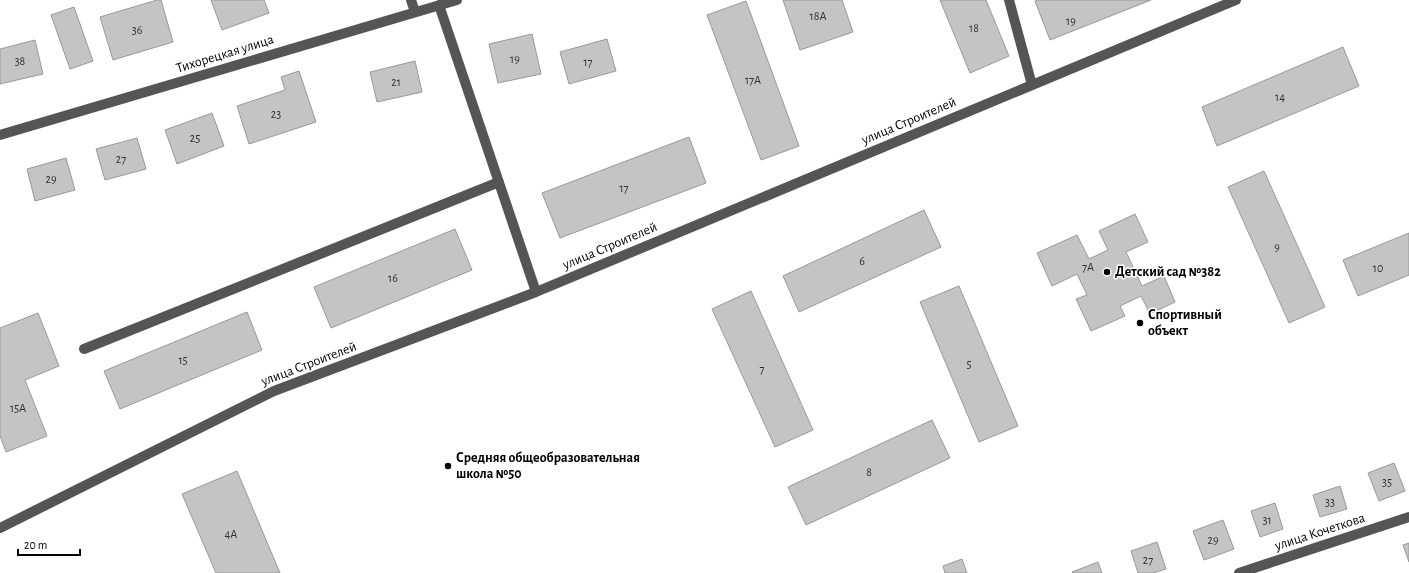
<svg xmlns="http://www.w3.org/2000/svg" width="1409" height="573" font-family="'Alegreya Sans',sans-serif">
<rect width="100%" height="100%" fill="#fff"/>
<path fill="#c4c4c4" stroke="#999" d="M157,0h4l12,42 -60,18 -13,-43z
M211,0h53l5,13 -47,17z
M783,0h59l11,32 -53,18z
M940,0h46l23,56 -39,17z
M1038,0h113l-101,40 -15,-39z
M746,1l53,145 -38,14 -54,-145z
M74,7l19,54 -23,8 -19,-54z
M532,34l9,40 -43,9 -9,-39z
M607,39l9,32 -47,13 -9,-32z
M35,40l8,34 -43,10v-35z
M1343,47l16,39 -142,60 -15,-39z
M415,61l7,31 -45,10 -7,-30z
M299,71l17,51 -67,22 -12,-38 48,-16 -4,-13z
M212,113l12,33 -47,18 -12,-34z
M689,137l17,46 -146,55 -18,-45z
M137,138l9,31 -41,11 -9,-31z
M66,158l9,32 -40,11 -8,-32z
M1264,171l61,136 -36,16 -61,-136z
M924,210l17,37 -142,65 -16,-36z
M1135,214l13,28 -22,10 16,34 22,-10 11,26 -25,12 -9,-18 -21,10 5,10 -34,15 -15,-32 11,-4 -10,-21 -25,12 -15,-33 40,-18 12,24 19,-9 -9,-19z
M455,229l17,41 -141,58 -17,-41z
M1409,233v42l-51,21 -15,-36z
M959,286l59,140 -39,16 -59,-140z
M751,291l62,139 -38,17 -63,-138z
M247,312l15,38 -142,59 -16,-38z
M38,313l21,53 -34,14 22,56 -41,16 -6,-16v-108z
M932,420l18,38 -144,67 -18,-38z
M1394,463l11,28 -26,10 -11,-28z
M237,471l43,102h-64l-34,-79z
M1340,486l7,23 -27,8 -7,-22z
M1275,503l8,26 -23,8 -9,-26z
M1223,520l11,29 -30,11 -11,-29z
M1157,542l9,27 -13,4h-15l-7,-22z
M1409,543v19l-6,-17z
M962,559l5,14h-22l-2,-7z
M1098,562l4,11h-29l-1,-1z"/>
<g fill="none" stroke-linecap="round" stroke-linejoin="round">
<path stroke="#555" stroke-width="10" d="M411,0l4,12
M1009,0l23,85
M439,5l97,287
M0,135l457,-135
M84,349l415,-167
M0,528l274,-137 262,-99 700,-292
M1239,573l170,-56"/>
</g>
<g fill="#000" stroke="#fff" stroke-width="1.5">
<circle cx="1107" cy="272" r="4"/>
<circle cx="1140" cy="323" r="4"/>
<circle cx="448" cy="466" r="4"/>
</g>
<g text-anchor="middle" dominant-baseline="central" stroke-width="3" stroke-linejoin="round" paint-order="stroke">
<g font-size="12" fill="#313131">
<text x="818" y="16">18А</text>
<text x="1071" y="21">19</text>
<text x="974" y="28">18</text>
<text x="137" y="30">36</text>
<text x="515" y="59">19</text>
<text x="20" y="61">38</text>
<text x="588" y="62">17</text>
<text x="753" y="80">17А</text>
<text x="396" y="82">21</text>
<text x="1280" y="97">14</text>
<text x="276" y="114">23</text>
<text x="195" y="138">25</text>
<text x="121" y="159">27</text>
<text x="51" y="179">29</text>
<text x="624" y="188">17</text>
<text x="1277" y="247">9</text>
<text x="862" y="261">6</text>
<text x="1088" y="267">7А</text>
<text x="1378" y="268">10</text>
<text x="393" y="278">16</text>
<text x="183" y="360">15</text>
<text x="969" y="364">5</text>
<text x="762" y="369">7</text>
<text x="18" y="408">15А</text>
<text x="869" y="472">8</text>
<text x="1387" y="482">35</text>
<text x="1330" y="502">33</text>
<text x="1267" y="520">31</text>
<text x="231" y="534">4А</text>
<text x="1213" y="540">29</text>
<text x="1148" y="560">27</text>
</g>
<g font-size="14" fill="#000" stroke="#fff">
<text transform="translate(225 54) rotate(-17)">Тихорецкая улица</text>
<text transform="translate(909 121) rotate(-23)">улица Строителей</text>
<text transform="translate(610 246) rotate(-23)">улица Строителей</text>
<text transform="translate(309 364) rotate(-21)">улица Строителей</text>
<text transform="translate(1320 532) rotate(-18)">улица Кочеткова</text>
</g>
<g font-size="14" font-weight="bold" fill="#000" stroke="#fff" text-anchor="start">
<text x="1115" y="272">Детский сад №382</text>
<text x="1148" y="315">Спортивный<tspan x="1148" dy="16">объект</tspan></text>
<text x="456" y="458">Средняя общеобразовательная<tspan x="456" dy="16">школа №50</tspan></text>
</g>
</g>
<path d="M18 549v6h62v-6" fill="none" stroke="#000000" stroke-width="2"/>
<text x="24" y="549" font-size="12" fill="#000000" stroke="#ffffff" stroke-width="3" paint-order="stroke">20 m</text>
</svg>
